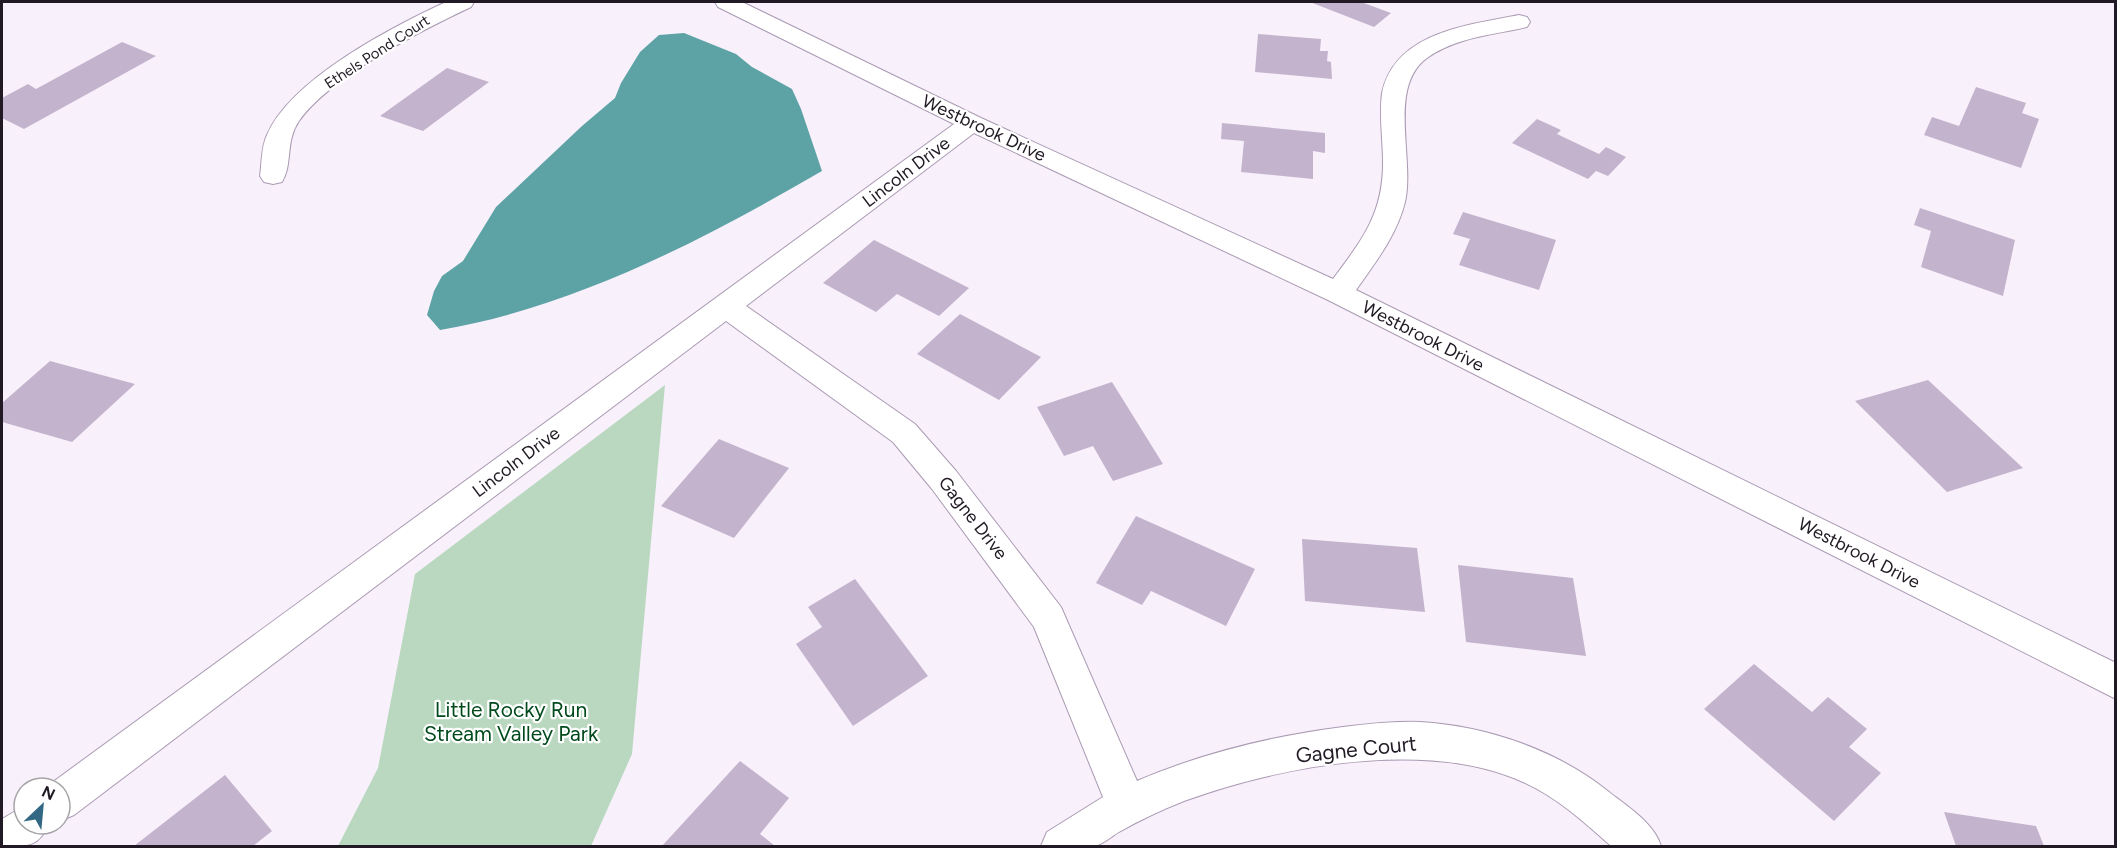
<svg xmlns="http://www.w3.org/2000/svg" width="2117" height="848" font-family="Figtree,sans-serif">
<rect width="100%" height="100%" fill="#f8f1fc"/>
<path fill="#bad8bf" d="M665,385l-33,369 -41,92h-253l40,-78 37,-194z"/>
<path fill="#5da3a6" d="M684,33l52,21 16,13 40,22 9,20 21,62c-117,68 -247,136 -382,159l-13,-15 7,-24 8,-15 21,-15 33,-54 86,-81 33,-28 6,-15 19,-31 19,-17z"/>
<path fill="#c4b3cd" d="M1310,2h51l30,11 -17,14z
M1258,34l63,5 -1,12h8l-1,10 4,1 1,17 -77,-7z
M122,42l34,14 -132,73 -22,-11v-20l26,-14 8,5z
M447,68l42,14 -66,49 -43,-15z
M1976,87l50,16 -4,10 17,6 -18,49 -97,-33 8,-18 27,9z
M1537,119l24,11 -4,4 42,20 7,-7 20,10 -18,19 -12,-5 -8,8 -76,-36z
M1222,123l103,10v20l-12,-2v28l-72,-7 3,-31 -23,-2z
M1920,208l95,32 -12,56 -82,-29 10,-36 -17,-6z
M1463,212l93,28 -17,50 -80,-25 11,-26 -17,-5z
M874,240l95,48 -30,28 -42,-22 -21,18 -53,-29z
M960,314l81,43 -42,43 -82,-46z
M50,361l85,23 -63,58 -70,-20v-19z
M1928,380l95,88 -76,24 -92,-91z
M1112,382l51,82 -50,17 -20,-35 -29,10 -27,-49z
M719,439l70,29 -55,70 -73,-32z
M1136,516l119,53 -29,57 -75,-35 -9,14 -46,-22z
M1302,539l115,9 8,64 -120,-11z
M1458,565l115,13 13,78 -120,-14z
M855,579l73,97 -75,50 -57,-82 26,-17 -14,-20z
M1754,664l58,48 16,-15 39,32 -18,18 32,26 -47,48 -130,-112z
M740,761l49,37 -29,36 15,12h-113z
M225,775l47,56 -19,15h-119z
M1944,812l92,14 8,20h-88z"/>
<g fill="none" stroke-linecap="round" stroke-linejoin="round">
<g stroke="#aa9ab3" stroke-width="2">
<path id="minor" d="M446,2h28l-3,5c-49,23 -141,70 -172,114 -14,20 -6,43 -17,61l-9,2 -9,-2 -4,-6c2,-13 1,-29 7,-41 24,-56 125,-108 179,-133z
M715,2h27l239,116 352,161c29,-39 50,-65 50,-116 0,-23 -4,-47 -1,-70 13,-61 86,-68 137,-78l8,2 3,5 -3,5c-34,8 -71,10 -100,31 -40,29 -12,101 -22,144 -8,33 -30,61 -49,88l760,373v36l-788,-399 -354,-167 -228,173 169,118 41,47 105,136 76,174c65,-28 135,-45 206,-54 25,-3 51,-6 77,-5 67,4 137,28 189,70 19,15 45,31 52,54h-50c-27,-24 -54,-49 -88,-64 -97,-44 -242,-16 -339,19 -23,9 -44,19 -65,31 -7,4 -16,12 -24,14 -10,2 -42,0 -54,0l6,-14 56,-35 -69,-170 -102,-138 -39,-47 -167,-121 -652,494 -14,6v-33l-14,-1 908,-663 -236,-117z
M24,806v18h25c-11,24 -22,22 -47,22v-27z"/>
</g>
<use href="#minor" fill="#fff" fill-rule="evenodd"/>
</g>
<g text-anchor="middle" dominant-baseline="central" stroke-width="4.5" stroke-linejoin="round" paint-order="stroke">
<g font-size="15" fill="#211a24" stroke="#fff">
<text transform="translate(377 52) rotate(-33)">Ethels Pond Court</text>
</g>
<g font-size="18" fill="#211a24" stroke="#fff">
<text transform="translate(984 128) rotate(25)">Westbrook Drive</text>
<text transform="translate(906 172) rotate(-37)">Lincoln Drive</text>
<text transform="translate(1423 336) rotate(27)">Westbrook Drive</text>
<text transform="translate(516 462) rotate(-37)">Lincoln Drive</text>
<text transform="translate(973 518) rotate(52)">Gagne Drive</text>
<text transform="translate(1859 553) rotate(27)">Westbrook Drive</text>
</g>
<g font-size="21" fill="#00491b" stroke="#fff">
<text x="511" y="709">Little Rocky Run<tspan x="511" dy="24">Stream Valley Park</tspan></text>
</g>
<g font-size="21" fill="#211a24" stroke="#fff">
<text transform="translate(1356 749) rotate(-6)">Gagne Court</text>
</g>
</g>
<rect width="2117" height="848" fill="none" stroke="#211a24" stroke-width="6"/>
<g transform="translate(42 806) rotate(26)"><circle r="28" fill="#ffffff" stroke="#a6a3a7" stroke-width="1.5"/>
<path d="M0-4.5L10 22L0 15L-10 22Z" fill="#336884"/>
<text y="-9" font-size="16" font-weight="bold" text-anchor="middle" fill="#211a24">N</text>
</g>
</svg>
